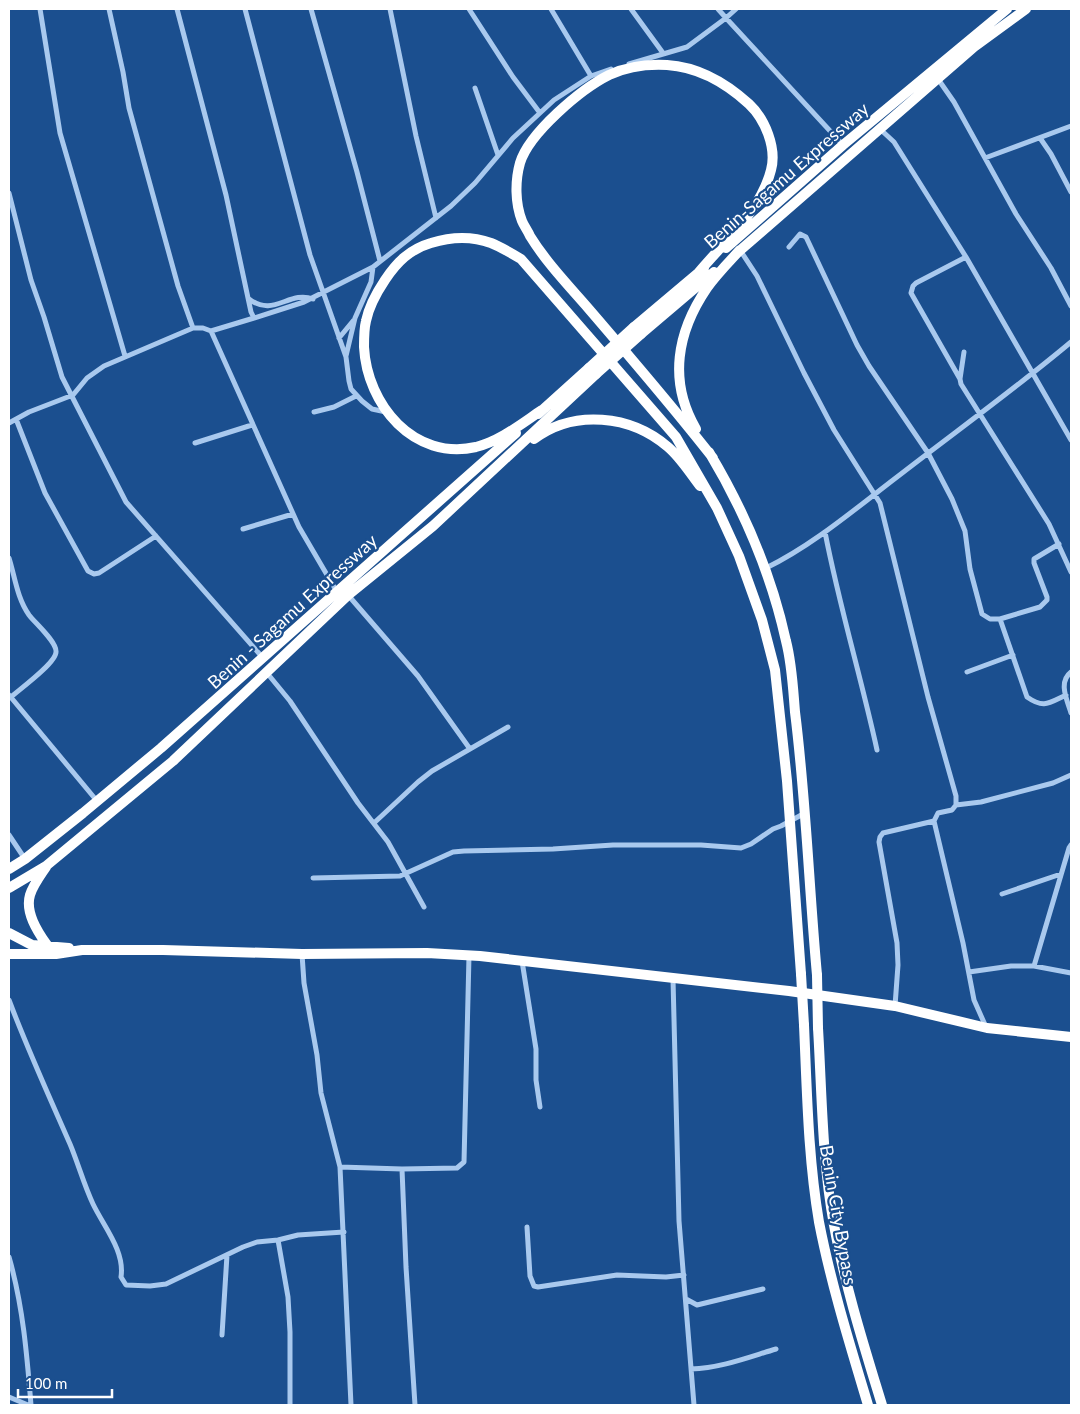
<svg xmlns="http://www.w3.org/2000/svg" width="1080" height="1414" font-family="Lato,sans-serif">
<rect width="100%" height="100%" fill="#1b4f8f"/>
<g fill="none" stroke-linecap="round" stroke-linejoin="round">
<path stroke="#a9c9ee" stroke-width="5" d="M40,9l20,124 65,223
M109,9l14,63 6,36 49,178 15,42
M177,9l49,186 25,117 3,6 50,-16 69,-35 78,-61 24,-23 38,-45 41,-38 37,-24 20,-7
M245,9l65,246 36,102 3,24 2,8 11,12 10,8 14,3
M311,9l46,163 23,89
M390,9l26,127 20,82
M469,9l44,68 27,36
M551,9l40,67
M631,9l32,44
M718,9l8,9 10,-9
M629,64l58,-17 39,-29 117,127
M938,79l16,23 62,112 35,54 20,38
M475,88l23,67
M880,129l14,13 72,115 105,183
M1040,138l11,16 20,38
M985,158l86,-32
M9,193l22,87 13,37 18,60 64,125 137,156
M789,247l11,-13 6,3 51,108 12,21 59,87 24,46 13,32 5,38 12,45 8,5h10l27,78c17,12 22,6 39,-2
M740,250l17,26 47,97 30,57 46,73 48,194 28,99v9
M249,299c25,19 40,-9 64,0
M211,331l88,196 38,65
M339,338l14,-17
M964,352l-4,27 1,5 88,140 22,48
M346,356l9,-38 16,-36 2,-15
M960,379l-49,-86 2,-7 3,-3 50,-26
M314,412l20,-5 22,-11
M16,419l29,74 43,78 6,3 5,-1 57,-37
M9,423l20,-11 44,-17 14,-17 17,-12 89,-38h10l8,3 43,-13
M195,443l57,-18
M243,529l50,-15
M825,532c14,73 36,145 52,218
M9,558c6,19 8,40 20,57 6,8 28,27 27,37 0,11 -36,37 -45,45
M766,568c47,-23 89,-59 131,-91 58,-45 118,-88 174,-135
M348,595l70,81 52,73
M1000,619l40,-12 7,-7v-3l-13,-34v-4l25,-15
M967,672l46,-17
M1071,672c-13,10 -4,28 0,41
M267,673l23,28 68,102 30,39 36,65
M9,695l88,106
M374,823l44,-41 14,-11 76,-44
M9,835l16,24
M313,878l87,-2 53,-24 11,-1 89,-2 60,-4h88l40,3 10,-4 22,-15 8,-3 24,-13
M1002,894l59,-20
M302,954l2,29 13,72 4,38 19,74 11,238
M522,961l14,88v31l4,27
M1034,966l35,-118 2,-3
M969,972l42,-6h23l37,7
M673,979l6,242 15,184
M9,1000c18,48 40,96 61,144 8,19 14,41 23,60 11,23 32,47 28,73l5,8 24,1 16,-2 77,-37 14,-5 21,-2 20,-5 46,-3
M895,1006l3,-41 -1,-22 -18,-101 1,-5 3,-4 51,-12
M986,1027l-12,-27 -11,-57 -29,-122 4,-8 14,-3 4,-5 25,-3 72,-19 18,-8
M340,1167l62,2 55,-1 7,-6 5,-206
M402,1169l4,98 9,138
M527,1227l3,49 4,10 4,1 79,-12 49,2 18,-2
M278,1240l10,57 2,35v73
M9,1257c14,49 18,98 22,148
M686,1299l11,6 66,-16
M222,1335l5,-80
M691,1369c30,-1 58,-12 85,-20
M9,1397l19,8"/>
<path stroke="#fff" stroke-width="10" d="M726,248l117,-103 164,-136
M737,253l237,-206 52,-38
M699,272c26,-31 62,-62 72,-102 6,-22 -6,-51 -22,-66 -23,-21 -50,-37 -82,-39 -19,-1 -41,2 -58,10 -28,14 -80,58 -89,88 -5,18 -5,40 2,58 2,5 6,10 8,15 16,26 38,49 58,72 43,50 85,99 125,150
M634,327l70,-59
M641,334l73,-62
M542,410c-21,14 -42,31 -66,37 -62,14 -109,-42 -112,-100 0,-8 0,-18 2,-26 3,-15 11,-29 19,-41 12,-18 25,-31 46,-37 19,-6 41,-7 60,0 10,4 20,10 30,16l155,178 41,71 22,48 23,64 13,50 12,111 14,193
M538,414l51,-46
M696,429c-28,-48 -19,-97 11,-141 10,-14 22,-26 33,-38
M534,439c40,-30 97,-24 134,8 12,10 22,26 32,39
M709,452c36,60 62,121 77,189 6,23 7,47 9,71 11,87 14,176 22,263
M46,867c-6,9 -13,18 -16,28 -5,17 7,36 17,50
M9,869l16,-10 58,-46 78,-65 355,-315
M9,888l37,-22 127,-105 175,-166 85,-69 163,-152
M9,933l23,12 37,3
M9,954h47l26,-4h81l139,4 125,-1 53,3 309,35 106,15 92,22 84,9
M804,1025c3,66 4,132 15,197 12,62 31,123 49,183
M818,1028c4,66 4,133 16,197 11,61 30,121 48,180"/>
<path stroke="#fff" stroke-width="10" d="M589,368l45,-41
M596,374l45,-40
M801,974l3,51
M817,975l1,53"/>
</g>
<g text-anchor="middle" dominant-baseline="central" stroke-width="4.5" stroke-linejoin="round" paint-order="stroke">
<g font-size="18" fill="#fff" stroke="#1b4f8f">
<text transform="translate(786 175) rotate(-41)">Benin-Sagamu Expressway</text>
<text transform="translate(292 611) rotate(-42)">Benin - Sagamu Expressway</text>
<text transform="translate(839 1215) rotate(80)">Benin City Bypass</text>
</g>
</g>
<rect width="1080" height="1414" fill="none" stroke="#ffffff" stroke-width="20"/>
<path d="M18 1389v8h94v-8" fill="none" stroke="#ffffff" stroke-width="2.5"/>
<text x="25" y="1389" font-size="15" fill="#ffffff" stroke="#1b4f8f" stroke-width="4" paint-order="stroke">100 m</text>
</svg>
